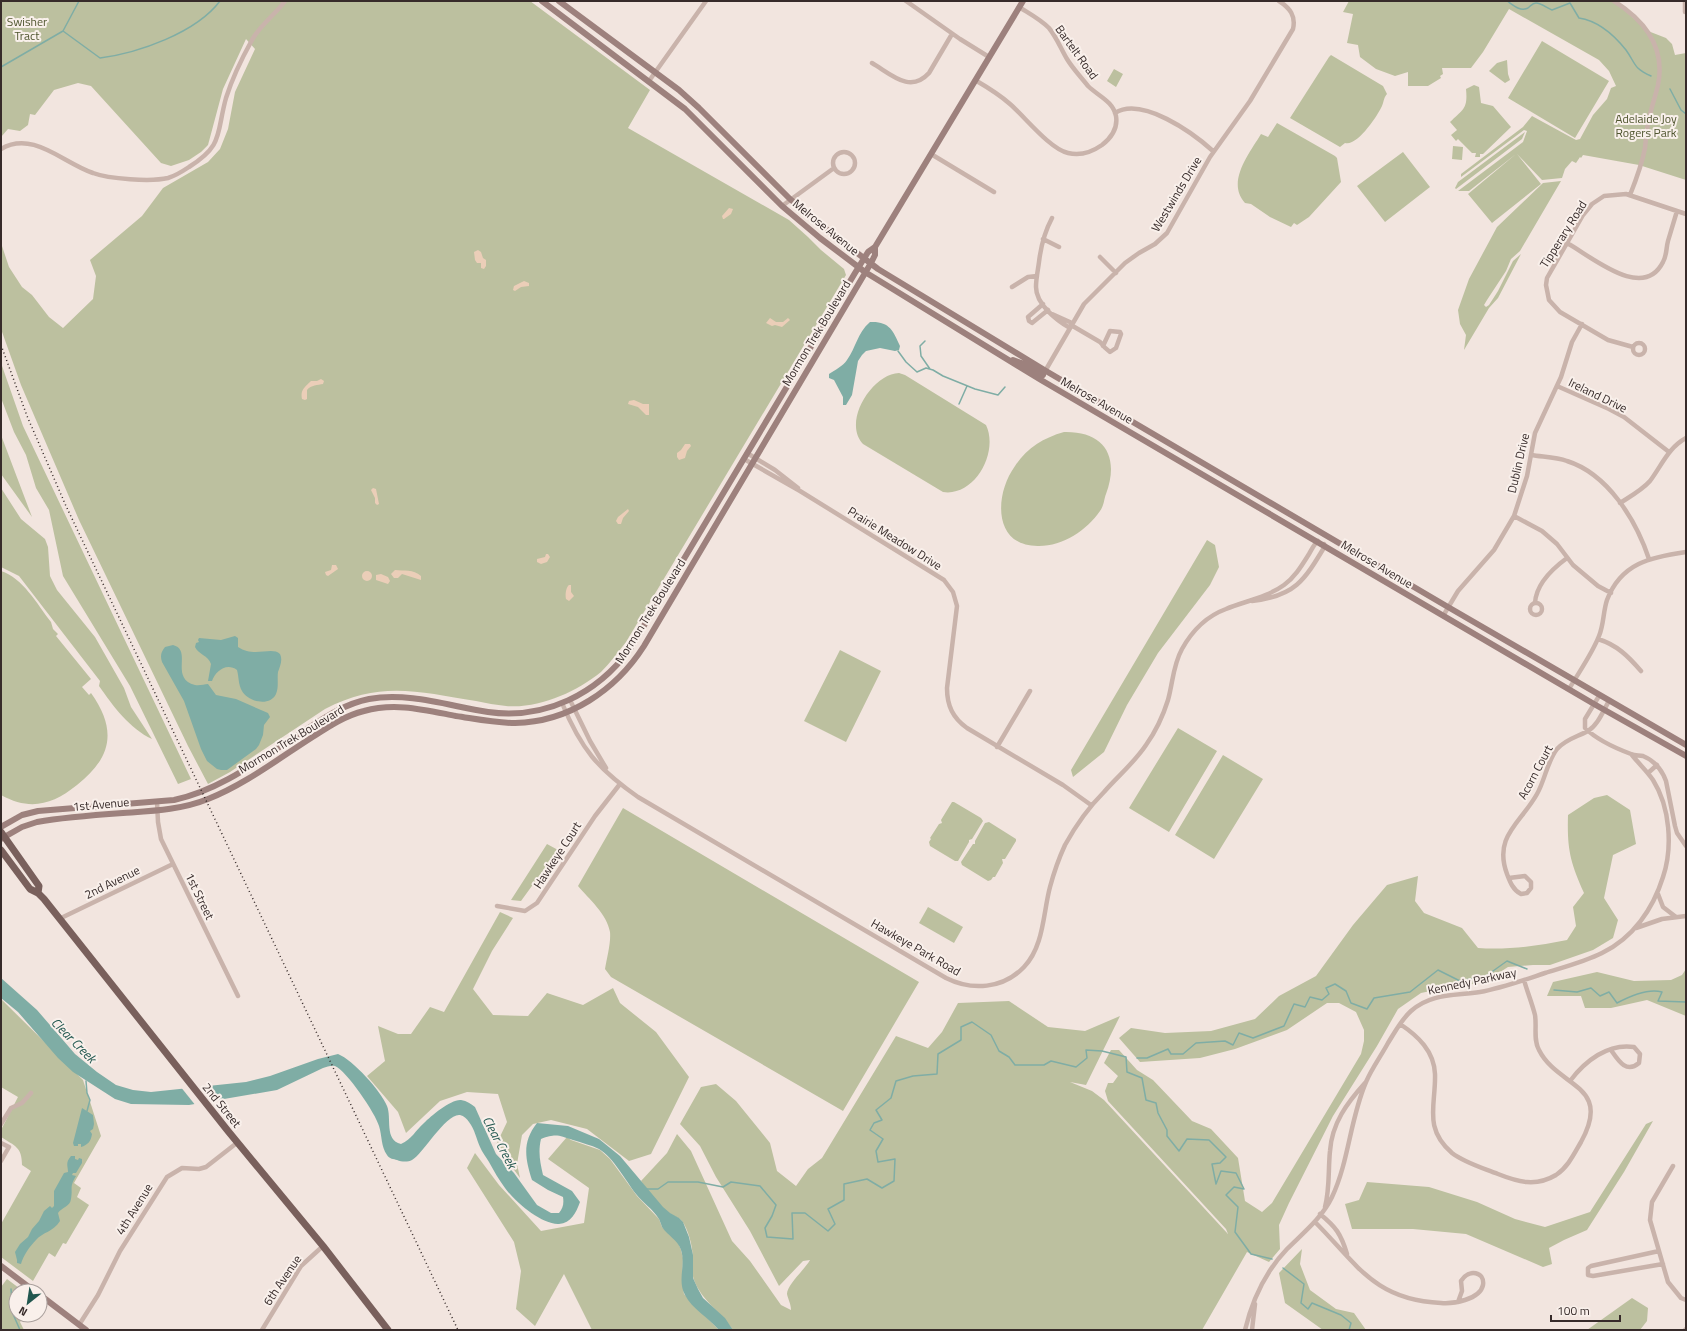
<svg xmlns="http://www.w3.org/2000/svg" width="1687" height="1331" font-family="'Titillium Web',sans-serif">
<rect width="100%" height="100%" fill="#f2e5df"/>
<path fill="#bcc09f" d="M1,1h529l120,89 -22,38 161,92 19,17 13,13 23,19 2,6 -220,367c-8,10 -16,21 -25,30 -25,20 -62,37 -95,34 -10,-1 -20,-3 -30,-5 -57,-9 -96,-21 -151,8l-95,63 -22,12 -20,-38 -109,-226 -58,-135 -20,-56v-86l8,24 13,20 10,8 17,22 14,11 30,-29 3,-23 -6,-16 52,-44 21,-28 45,-26 12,-13 8,-20 7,-37 20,-43 -9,-10 -23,50 -15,56 -7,7 -12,8 -18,6 -10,-3 -70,-77 -13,-3 -24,7 -19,25 -5,-1 -2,11 -8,6 -12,-2 -7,8z
M1349,1h265l34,30 18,7 6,6 3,11 11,-2v127l-47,-15 -56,-10 -2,3 -1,-1 -4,6 -4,-2 -7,8 -3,9 -20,2 -25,-26 24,30 -49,39 -24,-29 48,-40 -47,37h-11l65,-49 4,-11 -3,-1 -63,47v-3l62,-47 9,-11 44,24 4,-1 13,-24 14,-16 4,-11 5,-2 -7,-15 -10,-11 -90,-51 -26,43 -12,16h-29l1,6 -3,2 1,2 -13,8h-20v-14l-13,4 -19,-7 -16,-12 -2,-12 -11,-2 6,-29 -10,-2z
M1542,41l67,40 -34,57 -67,-40z
M1331,55l52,31 4,8c-3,3 -3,7 -5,12 -4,9 -25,41 -37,37l-5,4 -50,-29 39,-61z
M1507,60l1,14 2,6 -5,3 -16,-12 8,-8z
M1114,69l9,5 -7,13 -9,-6z
M1474,85l5,2 2,16 12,3 18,21 -28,27h-3v3h-5l1,-4h-4l-14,-14 -2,2 -5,-6 6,-5 -7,-8c13,-13 18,-13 16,-33z
M1277,123l58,33 2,2 4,24 -32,35 -12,8 -3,-2 -3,4 -21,-10 -19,-13 -6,-1c-19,-21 4,-49 16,-69l7,3z
M1525,132l-3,7 -66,50 -1,-1 3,-6z
M1453,146l10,1 -1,13 -10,-1z
M1403,152l27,35 -45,35 -28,-36z
M1561,181l-41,70 -9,8 -5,12 -19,29 -3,5 2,2 3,-2 9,-14 15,-30 8,-7 -23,44 -9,10 -25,42 2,-15 -6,-11 -2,-14 11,-31 28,-52 46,-44z
M1,363l22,63 168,353 -13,5 -48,-98 -67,-110 -14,-66 -13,-22 -10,-33 -12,-23 -13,-34z
M899,373l6,2 81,50c13,27 -11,72 -43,67l-80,-48c-21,-22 9,-70 36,-71z
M1064,432c40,-1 56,24 42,62 -2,5 -2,12 -6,17 -13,19 -37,35 -61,35 -46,1 -45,-51 -24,-80 12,-18 28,-28 49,-34z
M1,435l31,82 -31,-43z
M1,488l20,31 24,20 3,8 2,29 7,14 38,47 29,51 7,19 21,32c-22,-10 -39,-33 -53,-53l1,-5 -81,-105 -18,-9z
M1207,540l8,5 4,22 -9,18 -52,68 -31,52 -23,47 -31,25 -2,-7z
M1,571c22,7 36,33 50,51l2,7 5,5 -2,2 35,43 -9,8 7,8 2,-2c27,38 20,65 -14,92 -25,20 -47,26 -76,10z
M840,650l41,21 -35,71 -42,-21z
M1178,728l39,23 -48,81 -40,-24z
M1223,755l40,24 -49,80 -39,-24z
M1607,795l23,15 6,34 -23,11 -9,43 14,22 -5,18 -20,12 -43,15h-17l-25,2 -25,16 -29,3 -33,7 -23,16 -21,37 -44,70 -44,87 -10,22 1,24 -11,13 -22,-10 -45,78h-469c-12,-18 -31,-29 -39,-50 -2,-5 -1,-12 -1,-18 0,-13 -3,-27 -9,-38 -4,-7 -9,-7 -15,-11 -11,-8 -20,-21 -28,-32l26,-28 10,-19 14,17 41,90 18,20 31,44 10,5c0,-6 -3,-11 -4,-16 0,-9 18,-25 23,-34l-7,1 -24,25 -29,-55 -34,-54 -16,-31 -20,-22 21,-37 15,-3 20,17 34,42 7,28 19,15 12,-17 14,-11 74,-122 32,12 14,-16 16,-29 51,-2 39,26 37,4 35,-15 -34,69 -16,-3 22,9 12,9 124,134 -2,-5 -118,-128 -3,-10 3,-8h5l5,-7 -14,-13 7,-13h8l18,20 16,10 39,41 19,8 27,29 7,43 17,11 10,-9 89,-149 3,-13v-11l-8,-18 -17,-9h-12l-40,27 -52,19 -35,9 -60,4 -21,-24 12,-10 34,5 46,-2 44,-12 24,-23 37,-20 37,-51 34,-40 31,-9 -3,25 9,12 38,15 16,20c30,2 60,-2 89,-8l9,-14 -3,-19 11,-14c-14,-31 -17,-44 -16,-78l26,-17z
M952,802h2l27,16 2,3 -11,18 -3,1v2l-11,19h-3l-25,-15 -1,-4 2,-3 -1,-1 9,-14 3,-1 -1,-3z
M623,808l296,174 -76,129 -232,-134 -6,-8c2,-12 6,-26 5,-37 -3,-18 -21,-33 -32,-46z
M989,822l27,17v2l-11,18h-3l1,4 -8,14h-2l-2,3 -3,1 -26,-16 -1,-3 12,-18h2v-3l10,-18z
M547,844l11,6 -37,51 -10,-1z
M928,907l35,20 -9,16 -35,-20z
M500,912l13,6 -21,33 -19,38 20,26 35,1 19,-23 36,12 30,-17 7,15 36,29 33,45 -38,77 -22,7 -42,-32 -36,-9 -18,4 -11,11 -5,29 3,14 -24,-33 11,-23 -9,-28 -31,-2 -27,9 -34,32 -8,-21 -31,-36 18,-15 -7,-35 20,8h13l19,-27 14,5z
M1686,969v47l-39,-16 -36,8h-26l-4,-12h-34l6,-14 44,-10 37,9 37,-1 11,-5z
M1,999l82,81 18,56 -27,47 7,5 -4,9 12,8 -23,39 -3,-1 -8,14 -6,-4 -16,28 -32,-24v-33l30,-53 -9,-6c0,-18 -7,-19 -21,-28v-7l17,-33 -17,-10z
M1653,1121l-29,51 -37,58 -23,10 -15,8 3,16 -9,3 -77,-33 -53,-5h-61l-7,-25 14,-4 8,-18 62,5 48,15 38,17 30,8 45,-15 56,-88z
M567,1137l4,3 29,10 10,9 27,37 22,23 3,8 16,15 3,8 2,8 -1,24 2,12 35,36h-127l-28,-56 -29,52 -19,-17 5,-38 -7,-29 -47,-74 8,-15 24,32 42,46 43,-8 5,-35 -41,-29z
M1302,1249l-2,15 10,26 26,19 18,4 12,17h41h-84l-38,-27 -6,-30z
M7,1279l16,12h-7v24h10l-6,7 4,8h-23v-43z
M1632,1298l16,10 -1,13 -7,9h-53z"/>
<path fill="#ebceb8" d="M729,208l4,1 -2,5 -7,5h-1l-1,-3z
M478,250l3,2 2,6 3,2v6l-2,3 -3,-1v-5h-4l-2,-3 -1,-8z
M524,281l5,2v3l-8,1 -6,4 -2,-1 1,-4z
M770,318l6,4h7l5,-4 2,2 -8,7 -7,-2 -3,1 -6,-3z
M321,379l3,2 -1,3c-5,1 -12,1 -16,6v9l-2,1 -3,-1c-2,-9 3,-12 9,-18h6z
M634,400l9,4h6v11h-3l-8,-8 -10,-3 1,-3z
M685,444h5l1,2 -4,5 -2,7 -6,2 -2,-3v-4l4,-3z
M373,488l3,1 3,15 -2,1 -2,-2v-5l-4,-8z
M628,509l1,2 -6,7 -2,6h-3l-2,-3 2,-4z
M546,554h2l2,3 -3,5 -6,2 -4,-2v-3l8,-2z
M332,565h4l2,4 -10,7 -2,-1 -1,-3 6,-2z
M395,570c9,1 18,-1 26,6v4l-19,-6 -4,4h-4l-3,-4z
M362 576a5 5 0 1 1 10 0a5 5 0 1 1-10 0Z
M381,574l7,3 2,4 -2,3 -12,-4v-5z
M569,585h2v7l3,4 -5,5 -3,-2c-1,-4 0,-12 3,-14z"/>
<path fill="#7fada5" d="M870,322c19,-1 23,8 30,24l-1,4 -4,1 -15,-3 -14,3 -4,4 -4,6 -6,34 -6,10h-3v-8l-9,-17 -5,-2v-4c6,-4 14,-8 18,-14 9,-12 10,-27 23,-38z
M235,636l3,2v9c16,11 34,-1 42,7 3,6 0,12 -2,18 -1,7 1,15 -2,22 -6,13 -28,8 -34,-3 -4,-7 -3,-14 -5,-21 -11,-8 -22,2 -25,11h-4l3,-17c-3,-9 -12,-9 -16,-17l1,-4 3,-1 -1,-2 1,-2 22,2z
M173,645c20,5 -4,33 22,40 5,1 9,-1 13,-1l8,11 20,4 32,14 2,4 -6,8 -1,10 -4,10 -3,4 -29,21h-6l-4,-1 -10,-8 -6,-12 -17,-48 -22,-39c-2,-6 -1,-10 3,-15z
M1,978l36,32 38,44 22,18 19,13 17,5 18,2 95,-10 24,-6 48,-17 20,-5c15,6 43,37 49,52 5,12 -3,34 14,38 11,-5 14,-13 23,-21 7,-7 27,-24 37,-23 6,1 10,4 14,7l21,47 18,19 23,32 14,8h8c4,-5 5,-9 4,-16l-15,-7 -16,-10c-7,-22 -10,-38 5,-57l31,3 31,13 21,17 43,51 7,6 9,5 4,4 6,15 4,18v23l5,11 5,9 22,20 8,12h-14c-10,-12 -27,-21 -34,-35 -8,-14 1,-30 -4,-45 -3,-10 -13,-14 -19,-23 -1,-3 -2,-6 -3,-8 -6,-10 -16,-16 -23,-25 -10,-13 -23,-37 -37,-45 -8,-4 -17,-6 -26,-9 -14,-4 -16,-7 -32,-1 -3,13 -1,23 2,36l29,16 8,11c-4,11 -9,21 -21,22 -17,1 -44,-22 -54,-36 -6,-8 -11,-17 -16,-26 -3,-5 -7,-10 -9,-15 -4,-9 -5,-17 -11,-25 -2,-3 -5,-6 -9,-7 -14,-2 -37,39 -48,45 -4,2 -10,2 -15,0 -3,-1 -8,-1 -10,-5 -6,-8 -5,-20 -8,-29 -3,-12 -33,-56 -44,-60 -4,-1 -8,1 -12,2l-46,22 -88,15 -58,-1 -16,-5 -42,-27 -15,-14 -40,-46 -17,-14z
M82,1108l11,7 1,9 -1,5 -3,2 2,3c-1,7 -4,11 -11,13v-3h-3v2h-4l-1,-3z
M71,1156h4v3l3,1 1,-2 3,1v4l-6,10h-3l-1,2 4,1c-7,12 -3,11 -5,23 -1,8 -9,8 -13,14l2,8c-7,11 -17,11 -24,19 -6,6 -13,16 -15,24l-4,-1v-3l-2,-8 5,-8 8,-7 4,-8 7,-8 5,-10 6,-5 2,2 2,-2v-15l10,-18 4,-1c0,-6 -3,-9 3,-16z"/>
<path fill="#f2e5df" d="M203,1083l15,19 -22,4 -16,-20z"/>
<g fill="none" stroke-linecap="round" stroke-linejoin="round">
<path stroke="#7fada5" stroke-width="1.5" d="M1507,1c6,4 13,11 21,7 3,-2 4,-5 8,-5 5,0 11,5 16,7l18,-7 9,15c20,3 35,17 47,32 10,14 7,18 25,26
M63,31l16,-30
M1,67l62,-36 37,27c38,-5 96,-25 120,-57
M1670,89l11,21 5,4
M925,341l-5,5 1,10 9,13
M898,351l8,11 11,10 9,-4 7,2 10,6 32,13 23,6 7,-8
M959,404l8,-18
M1554,990l23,2 14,-4 9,8 9,-4 8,11c13,-7 31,-15 45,-11l-4,9 28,1
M1137,1058h10l21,-9 3,5h12l13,-11 29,-2 8,4 6,-12 14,5 31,-12 10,-22 11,3 5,-10 12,3 7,-6 -3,-6 9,-4 11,7 5,12 16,6 7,-11 36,-6 28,-22 22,11 26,-5 21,-15 20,8
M86,1081l1,12 3,7 -3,11
M646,1189h12l10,-7h30l25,5 8,-5 29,4 16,19 -4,11 -7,12 2,9 26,2 -1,-26h13l23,18 7,-7 -7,-15 16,-9v-16l23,-5 15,9 12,-7 1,-22 -17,3 -2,-11 7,-12 -13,-9 4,-7 8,-3 -6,-10 15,-12 5,-17 17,-5 24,-2 1,-20 23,-14v-13l11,-5 19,13 8,16 10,6 6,8h29l7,-4 25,6 11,-9 -1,-8 16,1 24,6 1,15 15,6 4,22 10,3 2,10 9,17v6l12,15 8,-12 22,1 17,17 -6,6 -8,1 4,20 5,-13 15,2 8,16 -10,-2 -8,8 12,12 -3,25 16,22 21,5
M1283,1268l21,16 -3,19 7,6 4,-6 29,12 10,8 -2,7
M11,1289l2,25 7,16"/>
<path stroke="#c9b3ab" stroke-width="4.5" d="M906,1l54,38 29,18
M1614,1c30,19 52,45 44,84 -3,13 -8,26 -10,39 -2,8 -2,16 -3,24 -3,16 -9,32 -15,47
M1685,12v-11
M872,63c19,11 38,31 57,10l23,-39
M975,80c12,7 25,15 35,24 15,13 40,45 58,49 12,3 24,-1 34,-8 9,-7 16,-17 14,-29 -3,-15 -18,-20 -28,-30 -7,-9 -15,-17 -21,-27 -6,-10 -10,-21 -18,-31 -9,-9 -19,-14 -30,-21
M649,81l57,-80
M1115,113c27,-17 78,20 98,38
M1,149c32,-19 62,14 92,24 16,6 58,9 75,5 7,-2 15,-7 21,-11 35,-22 27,-33 37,-69 6,-19 16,-40 26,-58 8,-15 23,-25 33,-39
M833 163a11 11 0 1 1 22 0a11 11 0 1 1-22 0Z
M931,154l63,38
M782,206l52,-38
M1052,218c-8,15 -11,27 -13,44 -1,8 -3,16 -3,25 0,17 20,33 34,41
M1043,239l16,8
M1567,243c24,13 76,59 96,19 4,-7 3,-14 5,-21 3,-10 6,-20 9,-30
M1100,257l16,16
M1012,287l16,-10 9,-1
M1043,304l-15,13 1,4 3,2 16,-13
M1052,314l20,9
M1071,325l29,17c3,4 6,7 10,10l6,-4 5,-14 -1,-2 -10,-1 -7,15
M1633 349a6 6 0 1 1 12 0a6 6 0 1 1-12 0Z
M1633,347l-25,-7 -48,-28 -11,-12 -3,-15 1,-7 36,-63 9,-11 12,-8 22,-2 60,20
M1044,373l40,-69 41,-41 14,-10 16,-9 12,-11 43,-76 40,-56 43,-72c3,-13 -3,-21 -14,-28
M1557,386l52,23 15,8 45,35
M747,453l28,17 23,18
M1531,455c12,2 25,2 36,6 41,13 69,59 82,98
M744,459l56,32 144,89 9,12 4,14 -10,82c0,18 6,30 20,40l96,57 28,20
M1620,503c11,-7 22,-13 30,-22 12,-16 18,-33 36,-43
M1514,516l28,15 15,13 16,21 25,21 13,7
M1252,601c43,-5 52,-20 73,-55l-1,-2
M1535,603c1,-19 17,-34 32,-45
M1530 609a6 6 0 1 1 12 0a6 6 0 1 1-12 0Z
M1443,616l15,-25 36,-41 20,-34 13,-40 8,-43 26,-56 11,-35 10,-18
M1598,639c19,6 30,17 43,32
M1569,689c10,-17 23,-35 30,-53 5,-12 4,-24 8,-36 14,-37 44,-43 79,-48
M1599,696l-14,23v9c12,12 30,20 46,26 4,2 8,1 12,2 12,5 19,14 23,25l9,45 2,7 9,13
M570,700l20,41 16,27
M562,703c19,46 36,66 76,94l308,181c26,13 57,11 78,-11 20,-21 19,-54 26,-80 4,-15 9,-29 15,-42 11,-20 23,-37 39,-53 14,-16 30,-29 42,-47 10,-14 17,-29 22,-45 5,-18 5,-35 14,-51 10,-18 25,-33 44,-40 19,-8 40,-11 58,-24 11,-8 18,-20 25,-31 3,-5 5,-10 9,-13
M997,747l33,-56
M1648,773l9,-8
M157,802l1,20 3,17 77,157
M1509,878l16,-2 6,6v6l-4,5 -6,1c-8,-4 -11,-12 -14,-20 -14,-38 14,-51 30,-80 8,-14 10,-32 20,-45 9,-10 20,-12 31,-18 10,-6 15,-20 21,-30
M1658,894l5,13 13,10
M497,906l28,5 12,-8 58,-87 25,-32
M59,919l114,-55
M1636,928l26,-9 24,-3
M1400,1024c18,12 34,27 35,50 1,31 -12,54 17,79 13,10 31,15 46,21 20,8 38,13 58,1 12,-8 18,-21 25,-33 32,-58 -23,-54 -42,-92 -6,-11 -2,-23 -4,-35 -3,-12 -8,-24 -11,-35
M1570,1081c15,-20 38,-38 64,-34l6,7 -1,9c-13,11 -21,-3 -28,-13
M1,1124l10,-16 11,-5 9,-10
M1,1143l8,4 -8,14
M1673,1166l-21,36 -2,18 18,62 13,16 5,2
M1325,1207c5,-19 3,-37 5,-56 2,-28 17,-48 35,-68
M1320,1214c16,13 21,20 27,40
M1315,1222c42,42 59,78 126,81 11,1 39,-3 42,-18 2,-13 -14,-17 -22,-4l1,10 -4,11
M1659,1251l-68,15 -3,2v7l5,1 70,-12
M79,1325l19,-30 22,-44 47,-74 15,-9 17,1 7,-2 32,-25
M262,1330l39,-64 22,-20
M1245,1330c7,-29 21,-59 42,-81 16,-16 35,-31 45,-52 17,-36 18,-78 34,-115 6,-14 15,-26 22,-39 7,-11 13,-23 23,-32 20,-18 44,-15 69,-19 22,-4 44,-12 65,-19 19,-6 39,-11 57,-20 31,-15 51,-44 61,-76 10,-30 7,-70 -10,-97 -6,-9 -14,-16 -21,-25
M1252,1330l3,-26
M1685,1330l1,-1"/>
<path stroke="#9d817d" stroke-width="6" d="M542,1l143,108 97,97 38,32 45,34 176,108 553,324 92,52
M559,1l120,89 20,18 91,91 36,30 52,40 168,102 402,236 238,138
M1013,360l11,4 19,11
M1,827l21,-12 16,-4 136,-11c48,-10 89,-43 130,-69 20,-13 40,-27 65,-32 40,-7 80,7 119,13 57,8 109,-18 142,-63l225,-376 13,-21 7,-5 148,-246
M1,839l21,-12 15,-5c28,-5 57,-7 86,-9 28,-2 58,-3 85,-14 36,-14 70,-40 103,-61 17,-11 33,-22 53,-27 31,-9 61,-1 92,5 20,3 39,7 59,7 54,-1 101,-33 129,-77l227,-383 4,-8v-8
M1,1266l33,25
M40,1295l46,35"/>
<path stroke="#79605c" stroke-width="7" d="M1,832l38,54 -1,7
M1,850l29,39 8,4 6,6 184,232 95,115 65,84"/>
<path stroke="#372b2a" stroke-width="1.5" stroke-dasharray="1 3" stroke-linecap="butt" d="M1,345l26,71 39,90 392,824"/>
</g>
<g text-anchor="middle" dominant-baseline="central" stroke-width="4" stroke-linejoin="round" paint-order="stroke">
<g font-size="12" fill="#4f552f" stroke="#f9f0eb">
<text x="27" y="21">Swisher<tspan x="27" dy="14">Tract</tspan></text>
<text x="1646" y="118">Adelaide Joy<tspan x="1646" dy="14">Rogers Park</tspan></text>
</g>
<g font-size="12" fill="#372b2a" stroke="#f9f0eb">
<text transform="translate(1077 52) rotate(54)">Bartelt Road</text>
<text transform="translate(1176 194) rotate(-59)">Westwinds Drive</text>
<text transform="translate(826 227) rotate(39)">Melrose Avenue</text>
<text transform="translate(1563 234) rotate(-58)">Tipperary Road</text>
<text transform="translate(816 333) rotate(-59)">Mormon Trek Boulevard</text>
<text transform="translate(1598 395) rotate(26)">Ireland Drive</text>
<text transform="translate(1097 400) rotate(30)">Melrose Avenue</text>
<text transform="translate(1518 463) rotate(-77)">Dublin Drive</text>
<text transform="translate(895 538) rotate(32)">Prairie Meadow Drive</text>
<text transform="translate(1377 564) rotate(31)">Melrose Avenue</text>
<text transform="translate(650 611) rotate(-58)">Mormon Trek Boulevard</text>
<text transform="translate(291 739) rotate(-31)">Mormon Trek Boulevard</text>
<text transform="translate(1535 772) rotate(-62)">Acorn Court</text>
<text transform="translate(101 804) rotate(-5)">1st Avenue</text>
<text transform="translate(557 855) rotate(-57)">Hawkeye Court</text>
<text transform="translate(112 882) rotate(-26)">2nd Avenue</text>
<text transform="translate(200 896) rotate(64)">1st Street</text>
<text transform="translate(916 947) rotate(30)">Hawkeye Park Road</text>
<text transform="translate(1472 981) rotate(-12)">Kennedy Parkway</text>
<text transform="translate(222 1105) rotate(51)">2nd Street</text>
<text transform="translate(134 1209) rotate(-58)">4th Avenue</text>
<text transform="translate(282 1280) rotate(-56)">6th Avenue</text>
</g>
<g font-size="13" font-style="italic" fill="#21574f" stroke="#f9f0eb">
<text transform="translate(74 1040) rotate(45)">Clear Creek</text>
<text transform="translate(500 1142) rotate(62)">Clear Creek</text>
</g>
</g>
<rect width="1687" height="1331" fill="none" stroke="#372b2a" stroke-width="4"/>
<g transform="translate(28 1303) rotate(210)"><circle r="19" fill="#f9f0eb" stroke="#aba19e"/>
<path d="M0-3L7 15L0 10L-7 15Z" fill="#21574f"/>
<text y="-6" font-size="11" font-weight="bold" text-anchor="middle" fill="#372b2a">N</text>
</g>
<path d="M1551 1315v6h69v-6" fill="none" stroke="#372b2a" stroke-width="2"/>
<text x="1557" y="1315" font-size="12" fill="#372b2a" stroke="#f9f0eb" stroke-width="3" paint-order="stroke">100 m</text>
</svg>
